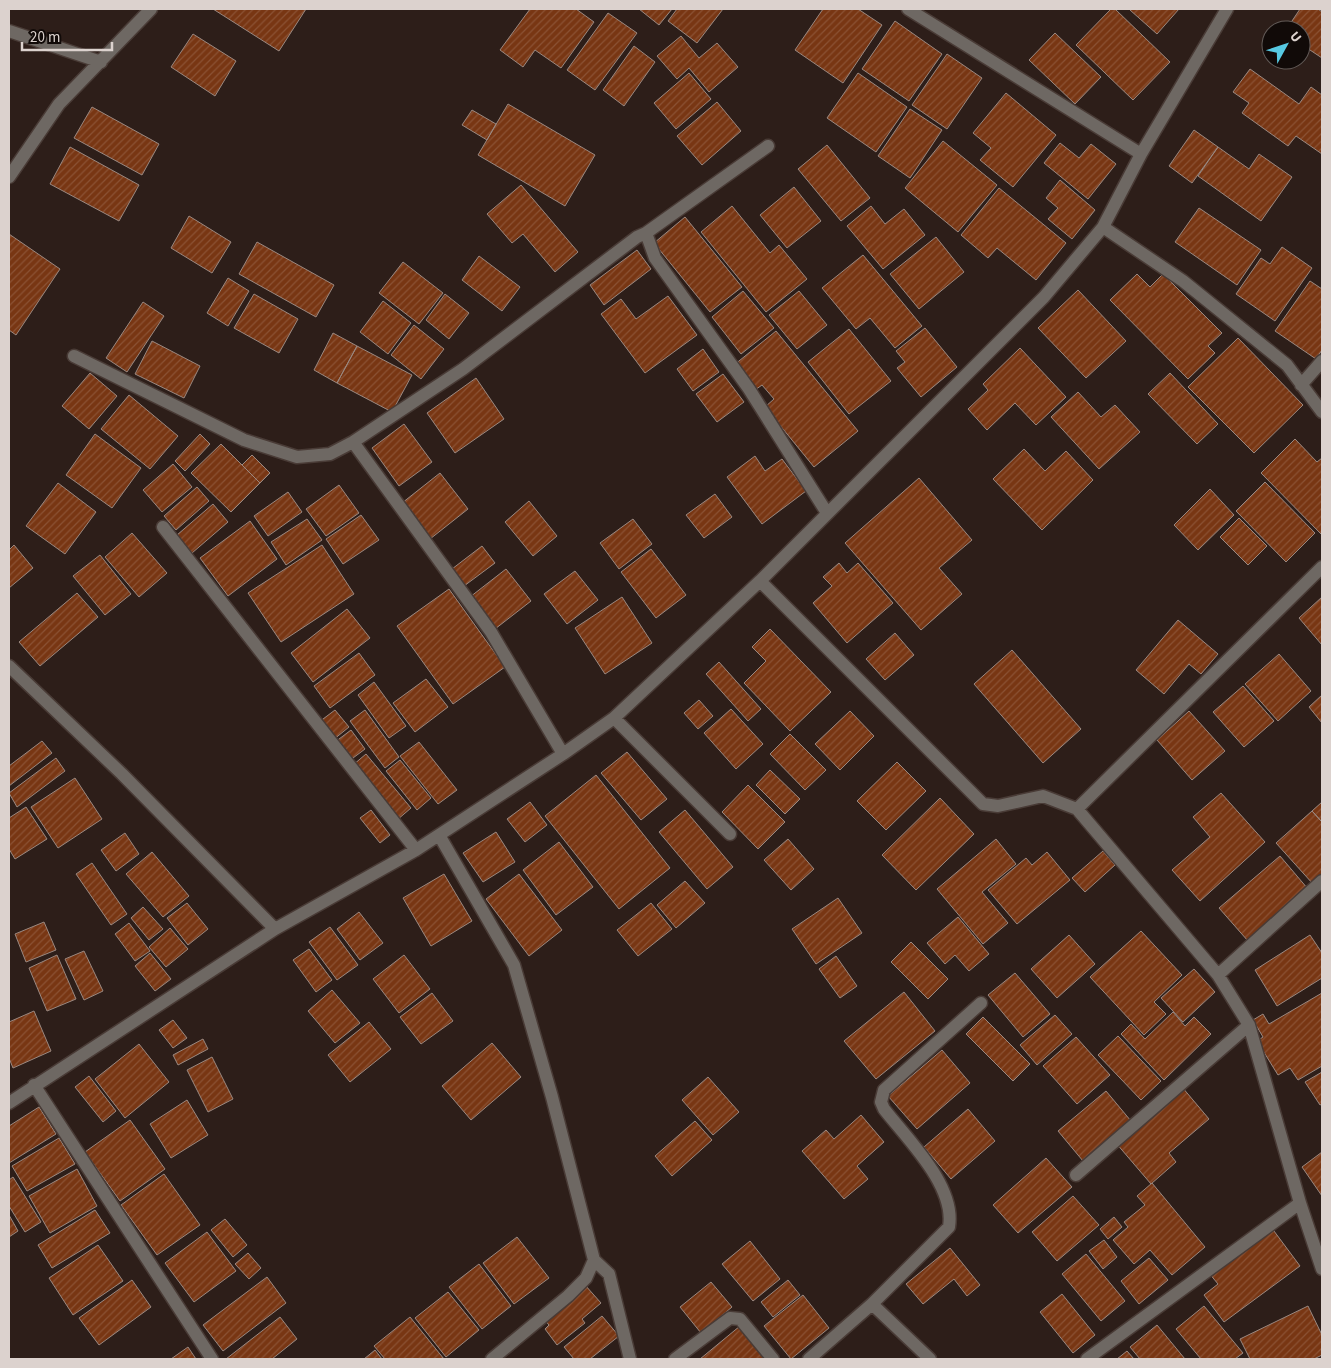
<svg xmlns="http://www.w3.org/2000/svg" width="1331" height="1368" font-family="'Source Sans 3',sans-serif">
<defs>
<pattern id="building-hatch" width="6" height="6" patternUnits="userSpaceOnUse" patternTransform="scale(1.25)"><rect width="6" height="6" fill="#783613"/><path d="M-1 1l2-2M0 6l6-6M5 7l2-2" fill="none" stroke="#8b5234"/></pattern>
</defs>
<rect width="100%" height="100%" fill="#2d1e19"/>
<path fill="url(#building-hatch)" stroke="#9a8880" d="M213,9h93l-27,42z
M530,9h46l18,13 -33,46 -26,-18 -12,17 -23,-17z
M639,9h33l-13,16z
M677,9h46l-26,34 -29,-22z
M823,9h35l24,16 -39,58 -48,-33z
M1111,9h4l55,53 -37,38 -57,-55z
M1131,9h48l-22,25 -27,-24z
M1300,9h18l4,3v46l-21,-14v-14h-15z
M608,13l29,20 -42,57 -28,-20z
M895,21l47,33 -33,47 -47,-32z
M1055,33l46,44 -26,27 -46,-44z
M193,34l43,27 -21,35 -44,-29z
M681,36l18,22 18,-15 21,24 -29,25 -20,-24 -12,11 -20,-23z
M634,46l21,16 -31,44 -21,-16z
M947,54l35,24 -35,51 -35,-24z
M1250,69l49,35 12,-17 11,8v59l-26,-18 -8,10 -46,-33 7,-10 -16,-11z
M689,73l22,26 -35,30 -22,-26z
M858,73l49,34 -31,45 -49,-34z
M1006,93l50,42 -43,52 -33,-27 11,-12 -18,-15z
M717,102l24,29 -39,34 -25,-29z
M508,104l87,51 -30,51 -87,-51z
M92,107l67,37 -17,31 -68,-37z
M910,109l32,21 -32,48 -32,-22z
M472,110l24,14 -9,16 -25,-15z
M1194,130l24,17 -26,36 -23,-17z
M943,141l54,44 -39,47 -53,-44z
M1060,143l19,15 12,-14 25,20 -28,35 -44,-36z
M827,145l43,53 -29,23 -43,-52z
M70,147l69,38 -20,36 -69,-37z
M1218,147l31,22 10,-15 33,23 -31,44 -63,-45z
M1060,180l35,30 -23,29 -24,-20 10,-11 -12,-10z
M521,185l57,67 -23,20 -32,-38 -11,9 -25,-29z
M794,187l27,34 -34,27 -27,-33z
M999,188l67,55 -30,37 -39,-32 -9,10 -27,-23z
M732,206l38,47 9,-8 28,34 -41,33 -65,-80z
M871,206l14,18 19,-15 21,26 -42,34 -36,-43z
M1199,208l62,42 -24,35 -62,-43z
M189,216l42,26 -19,31 -41,-25z
M685,217l57,70 -32,25 -56,-69z
M9,234l51,35 -44,66 -7,-5z
M936,237l28,35 -45,37 -29,-35z
M257,242l77,43 -18,32 -77,-43z
M1282,247l30,21 -37,53 -39,-27 25,-36 9,6z
M637,250l14,19 -47,36 -14,-20z
M863,255l59,71 -27,22 -25,-30 -14,11 -34,-41z
M479,256l41,31 -18,24 -40,-31z
M403,262l40,31 -24,31 -40,-31z
M1137,274l13,13 13,-13 59,59 -14,13 7,7 -27,26 -78,-79z
M228,278l21,13 -21,35 -21,-13z
M1310,281l12,8v61l-6,9 -41,-28z
M1078,290l48,51 -40,37 -48,-50z
M743,291l31,37 -33,26 -29,-37z
M799,291l28,34 -30,24 -28,-34z
M254,294l44,25 -19,34 -45,-25z
M445,294l24,19 -20,26 -23,-19z
M668,296l29,39 -52,38 -44,-59 20,-15 15,20z
M383,301l28,22 -23,31 -28,-22z
M143,302l21,14 -37,56 -21,-14z
M414,325l30,24 -23,30 -30,-24z
M925,328l32,39 -36,30 -24,-29 8,-6 -9,-11z
M849,329l42,52 -42,33 -41,-52z
M776,331l82,100 -44,36 -49,-60 9,-8 -12,-14 -7,5 -21,-25z
M333,333l24,13 -20,37 -23,-13z
M1238,338l65,67 -49,48 -66,-66z
M152,341l48,25 -16,32 -49,-24z
M357,346l55,29 -20,37 -55,-29z
M1020,348l46,49 -30,28 -21,-22 -28,27 -19,-21 20,-19 -5,-6z
M703,349l16,23 -26,19 -16,-22z
M90,373l27,23 -28,33 -27,-23z
M1170,373l48,51 -21,20 -49,-50z
M723,374l21,28 -27,20 -21,-28z
M476,378l28,41 -49,34 -28,-40z
M1078,392l23,25 14,-12 25,27 -41,37 -48,-52z
M129,395l49,41 -28,33 -49,-40z
M404,424l28,38 -33,24 -27,-38z
M95,434l46,34 -29,40 -46,-33z
M200,434l10,10 -25,27 -10,-10z
M1295,439l22,23 5,-4v77l-61,-62z
M221,444l39,39 -29,29 -40,-39z
M1024,449l21,22 21,-20 27,29 -51,50 -49,-51z
M252,455l18,18 -10,10 -18,-18z
M755,456l10,15 17,-12 24,32 -44,33 -35,-47z
M173,464l19,23 -30,25 -19,-22z
M440,473l28,36 -38,30 -28,-36z
M919,478l53,62 -33,28 23,26 -41,36 -76,-87z
M1265,482l50,51 -29,29 -50,-51z
M58,483l38,29 -31,42 -39,-28z
M339,485l20,28 -33,23 -20,-27z
M197,487l12,14 -33,29 -12,-14z
M1210,489l24,26 -36,35 -24,-25z
M288,492l14,20 -34,24 -14,-20z
M715,494l17,23 -28,21 -18,-23z
M529,501l28,35 -24,20 -28,-34z
M213,504l15,18 -36,31 -15,-18z
M361,515l18,25 -36,24 -17,-25z
M1239,518l28,28 -19,19 -28,-28z
M307,519l15,21 -36,25 -15,-23z
M633,519l19,25 -33,25 -19,-26z
M250,521l27,38 -49,37 -28,-38z
M132,533l35,40 -28,24 -34,-40z
M14,545l19,23 -24,20v-38z
M322,545l32,49 -73,48 -33,-49z
M482,546l13,17 -31,23 -12,-17z
M651,549l35,46 -30,23 -35,-46z
M100,555l31,39 -26,21 -32,-39z
M839,563l8,10 11,-10 35,40 -46,40 -34,-40 19,-17 -9,-9z
M506,569l25,32 -36,28 -25,-32z
M575,571l23,29 -31,24 -23,-30z
M449,589l56,78 -52,37 -56,-78z
M77,593l21,24 -58,49 -21,-24z
M622,597l30,46 -47,31 -30,-46z
M1322,597v48l-23,-27z
M347,609l23,29 -57,44 -22,-29z
M1178,620l40,34 -17,20 -12,-10 -25,30 -28,-24z
M770,629l61,63 -41,39 -46,-48 22,-22 -14,-14z
M895,633l19,22 -29,25 -19,-21z
M1012,650l69,79 -38,34 -69,-79z
M359,653l16,22 -45,33 -16,-22z
M1279,654l32,37 -33,30 -33,-37z
M719,662l42,47 -13,12 -42,-47z
M426,679l22,28 -33,25 -22,-29z
M374,682l32,44 -17,12 -31,-43z
M1243,686l31,35 -30,26 -31,-35z
M1322,695v28l-13,-16z
M699,700l14,16 -15,13 -14,-16z
M731,709l32,35 -27,25 -32,-36z
M335,710l14,17 -16,13 -14,-18z
M365,710l34,47 -14,11 -35,-47z
M850,711l24,25 -34,34 -25,-26z
M1189,711l36,40 -33,29 -35,-40z
M351,730l14,19 -16,12 -14,-19z
M790,734l36,36 -21,20 -35,-36z
M42,741l10,12 -43,33v-20z
M419,742l38,48 -19,14 -38,-48z
M627,752l40,47 -26,21 -40,-47z
M366,754l45,54 -14,12 -44,-55z
M56,758l9,13 -48,36 -8,-14z
M400,760l31,38 -14,12 -31,-39z
M897,762l29,29 -40,39 -29,-29z
M770,770l30,29 -15,15 -29,-29z
M596,775l74,93 -51,41 -74,-93z
M75,778l27,41 -44,29 -27,-41z
M748,785l37,37 -27,27 -36,-37z
M1221,793l44,49 -65,59 -28,-31 38,-33 -17,-20z
M940,798l34,36 -58,56 -34,-35z
M530,802l17,23 -22,17 -18,-23z
M1322,802v20l-10,-11z
M26,807l21,32 -32,20 -6,-10v-31z
M371,810l19,25 -10,8 -20,-25z
M685,810l48,57 -26,22 -48,-57z
M1312,811l10,11v53l-9,9 -37,-41z
M496,832l19,30 -32,20 -20,-29z
M125,833l14,21 -23,17 -15,-21z
M788,839l26,30 -23,21 -27,-30z
M996,839l20,25 -34,28 26,31 -25,21 -46,-55z
M559,842l34,45 -37,28 -33,-45z
M1103,851l12,14 -30,27 -13,-14z
M152,852l37,44 -26,21 -37,-43z
M1047,852l23,28 -53,44 -29,-34 38,-32 6,7z
M1280,856l28,33 -60,52 -29,-33z
M92,863l35,51 -16,11 -35,-51z
M444,874l28,47 -41,25 -28,-48z
M519,874l43,56 -33,26 -43,-57z
M685,881l20,22 -29,25 -19,-23z
M838,898l24,35 -46,31 -24,-35z
M187,903l21,26 -20,16 -21,-27z
M651,903l21,26 -34,27 -21,-26z
M143,907l20,22 -14,11 -18,-22z
M359,912l24,31 -23,17 -23,-31z
M958,917l31,37 -20,17 -14,-16 -10,9 -18,-21z
M44,922l12,28 -30,12 -11,-28z
M129,923l21,28 -15,10 -20,-27z
M330,927l28,38 -21,15 -28,-38z
M170,928l18,21 -22,18 -17,-20z
M1141,931l41,44 -28,27 12,12 -22,21 -54,-58z
M1069,935l26,29 -38,34 -26,-29z
M1310,935l12,18v25l-45,28 -22,-36z
M911,942l37,37 -20,20 -37,-37z
M309,949l23,31 -16,12 -23,-32z
M84,951l19,40 -19,9 -19,-41z
M150,953l21,26 -16,12 -20,-25z
M57,955l19,44 -29,12 -18,-43z
M404,955l26,34 -31,24 -26,-34z
M836,956l21,30 -17,12 -21,-29z
M1194,969l21,23 -32,30 -22,-24z
M1015,973l35,41 -27,23 -35,-42z
M332,990l28,33 -25,20 -27,-32z
M904,992l31,39 -59,48 -32,-38z
M432,993l21,28 -32,23 -21,-27z
M1322,993v73l-24,14 -8,-12 -12,7 -21,-34 6,-4 -10,-17 10,-6 6,10z
M34,1011l17,40 -38,17 -4,-10v-36z
M1173,1012l12,14 9,-9 17,17 -47,46 -43,-46 10,-10 14,15z
M1055,1015l17,19 -35,31 -17,-20z
M983,1017l47,47 -17,17 -47,-47z
M173,1020l14,18 -14,10 -14,-18z
M369,1022l22,27 -41,33 -22,-27z
M1118,1036l43,45 -20,19 -43,-45z
M1076,1037l34,38 -33,29 -34,-38z
M203,1039l5,10 -30,16 -5,-10z
M492,1043l29,34 -50,43 -29,-34z
M139,1044l30,38 -44,36 -30,-39z
M942,1050l28,33 -53,46 -29,-33z
M212,1057l21,42 -25,13 -21,-42z
M1322,1072v32l-2,1 -15,-23z
M89,1076l27,35 -13,11 -28,-35z
M708,1077l31,35 -26,23 -31,-35z
M1182,1087l27,32 -40,34 7,9 -25,22 -35,-41z
M1106,1091l25,30 -48,40 -25,-30z
M187,1100l21,35 -37,23 -21,-34z
M39,1107l17,27 -47,29v-37z
M968,1109l27,32 -44,38 -27,-32z
M861,1115l23,27 -27,24 11,13 -24,20 -42,-48 24,-21 8,9z
M130,1120l35,49 -45,32 -35,-49z
M695,1121l17,19 -40,36 -17,-20z
M59,1138l16,26 -48,27 -15,-25z
M1322,1152v44l-20,-29z
M1046,1158l26,29 -54,46 -25,-28z
M77,1169l20,37 -47,27 -21,-37z
M164,1174l36,51 -43,30 -36,-50z
M13,1177l28,45 -16,10 -16,-26v-26z
M1152,1183l53,64 -33,28 -22,-25 -16,14 -21,-24 15,-13 -4,-5 21,-17 -8,-9z
M1073,1196l26,29 -42,36 -25,-29z
M95,1210l15,23 -58,35 -14,-23z
M9,1215l9,16 -9,6z
M1114,1217l8,10 -14,12 -8,-10z
M225,1219l22,26 -14,12 -22,-27z
M1271,1227l29,39 -76,56 -20,-27 14,-11 -9,-11z
M207,1232l29,39 -42,31 -29,-39z
M517,1237l32,41 -35,26 -31,-41z
M1104,1240l13,17 -14,12 -14,-18z
M750,1241l30,38 -27,22 -31,-37z
M98,1245l25,36 -50,34 -24,-37z
M950,1248l30,37 -13,11 -13,-17 -31,25 -17,-20z
M248,1253l13,15 -12,11 -14,-15z
M1086,1254l39,47 -24,20 -39,-47z
M1149,1258l19,22 -29,24 -18,-23z
M479,1264l32,42 -29,23 -33,-42z
M267,1277l19,26 -63,48 -20,-26z
M132,1280l19,27 -52,38 -20,-27z
M788,1280l12,15 -27,22 -12,-15z
M711,1282l21,25 -31,26 -21,-26z
M585,1285l16,18 -19,16 3,4 -28,22 -12,-16 4,-4 -5,-6z
M448,1292l31,38 -33,27 -31,-39z
M1062,1294l33,41 -22,18 -33,-41z
M803,1295l26,33 -38,31 -27,-33z
M1204,1306l39,47 -8,6h-34l-25,-30z
M1308,1306l14,29v20l-8,4h-64l-10,-20z
M602,1316l17,20 -29,23h-16l-10,-12z
M280,1317l17,22 -25,20h-46z
M410,1317l34,42h-59l-11,-13z
M1157,1325l28,34h-45l-10,-12z
M740,1326l27,33h-67z
M188,1347l8,12h-25z
M375,1350l7,9h-18z
M1127,1351l7,8h-17z"/>
<g fill="none" stroke-linecap="round" stroke-linejoin="round">
<g stroke="#493b36" stroke-width="15">
<path id="minor" d="M908,9l233,145
M9,31l92,31
M768,146l-122,87 9,25 94,131 78,124
M9,177l50,-73 92,-95
M1103,227l80,54 104,84 35,47
M74,356l170,84 53,17 33,-3 23,-12 110,-73 174,-132 9,-4
M1301,385l21,-24
M353,442l138,190 72,122
M163,527l253,323
M760,581l223,223 15,2 45,-10 34,13 141,166 31,50 51,178 22,66
M9,666l113,108 153,155
M614,718l116,116
M1077,809l245,-242
M439,835l75,130 38,132 42,163 15,14 21,85
M1218,975l104,-94
M34,1085l178,274
M9,1103l266,-174 141,-79 147,-96 51,-36 146,-137 284,-284 59,-70 38,-73 86,-145
M1076,1175l173,-150
M872,1304l58,55
M492,1359l76,-63 18,-18 8,-18
M675,1359l55,-41 10,1 33,40
M809,1359l63,-55 77,-77c7,-41 -41,-87 -65,-118l-3,-7 3,-12 97,-87
M1087,1359l213,-156"/>
</g>
<use href="#minor" stroke="#6e6863" stroke-width="12"/>
</g>
<rect width="1331" height="1368" fill="none" stroke="#dcd2ce" stroke-width="20"/>
<g transform="translate(1286 45) rotate(50)"><circle r="24" fill="#110a08" stroke="#625a57"/>
<path d="M0-4L9 19L0 12L-9 19Z" fill="#57c9e2"/>
<text y="-8" font-size="14" font-weight="bold" text-anchor="middle" fill="#dcd2ce">U</text>
</g>
<path d="M22 42v8h90v-8" fill="none" stroke="#dcd2ce" stroke-width="2.5"/>
<text x="30" y="42" font-size="15" fill="#dcd2ce" stroke="#110a08" stroke-width="4" paint-order="stroke">20 m</text>
</svg>
